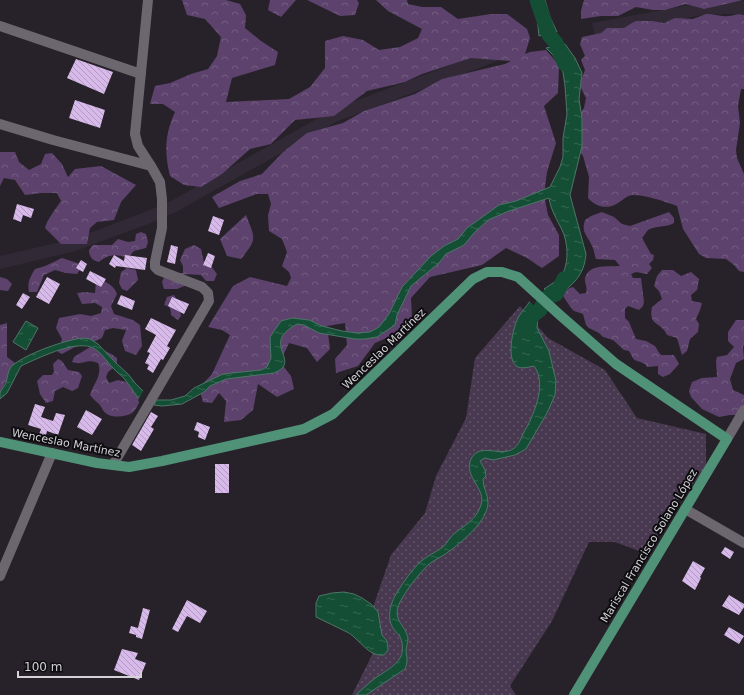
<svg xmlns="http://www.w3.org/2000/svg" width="744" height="695" font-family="'DejaVu Sans',sans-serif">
<defs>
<pattern id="grass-dots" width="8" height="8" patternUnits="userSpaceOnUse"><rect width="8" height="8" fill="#483951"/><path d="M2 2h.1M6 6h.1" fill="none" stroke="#625569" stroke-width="1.8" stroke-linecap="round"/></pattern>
<pattern id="forest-crowns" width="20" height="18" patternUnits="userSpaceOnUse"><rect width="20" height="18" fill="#5c426c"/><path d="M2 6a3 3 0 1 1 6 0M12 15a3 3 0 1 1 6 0" fill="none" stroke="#725c80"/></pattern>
<pattern id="water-ripples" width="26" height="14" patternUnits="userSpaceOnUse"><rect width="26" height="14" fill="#134e35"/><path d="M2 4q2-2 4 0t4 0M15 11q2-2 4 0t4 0" fill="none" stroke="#346752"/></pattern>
<pattern id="building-back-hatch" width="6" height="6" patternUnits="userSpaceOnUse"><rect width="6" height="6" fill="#d7baea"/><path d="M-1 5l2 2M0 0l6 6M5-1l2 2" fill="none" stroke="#b19bc0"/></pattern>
</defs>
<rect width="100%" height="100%" fill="#272229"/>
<path fill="#312a36" d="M744,1v13h-36l-113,21 -3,-12 115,-21z
M506,44l2,13 -170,64 -162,91 -28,12 -73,27 -75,18v-13l74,-17 71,-27 28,-12 161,-91z"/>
<path fill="url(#grass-dots)" d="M520,306l28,32 57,32 32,48 69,16v35l-39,44 -17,42 -35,-13h-26l-37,79 -42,65 6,9h-164l20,-40v-45l19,-55 34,-42 11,-37 30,-58 9,-60z"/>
<path fill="url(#forest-crowns)" d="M182,0h44l14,4 6,11 -1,13 16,13 17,11 -3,13 -43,13 -6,24 63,-3 21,-12 15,-19v-27l18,-5 20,4 16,10 21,-3 18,-9 4,-9 -34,-18 -12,-11h31l1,4 14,3h19l17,12 33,-5h16l20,15 3,9 -5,16 5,-2 16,-2 13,15 -1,28 -14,13 12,37 -9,29 -3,23 4,20 11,20v21l-17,12 -15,-10 -21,-10 -24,17 -52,12 -19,21 1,20 -7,12 -30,13 -17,23 -22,7 -1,-14 12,-14 -2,-22 -18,3 3,23 -13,13 -10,-14 -18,-5 -9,19 11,14 3,13 -17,8 -19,-13 -5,26 -12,10 -17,2 2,-21 -7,-8 -7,10 -9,-1 -4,-14 13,-14 18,-39 -8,-5 -14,-3 25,-41 17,-9 37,9 4,-8 -2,-6 -7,-6 5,-14 -5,-13 -13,-8 -1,-16 3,-11 -3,-10h-11l-38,14 -7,-11 28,-16 22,-7 20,-21 25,-20 36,-10 21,-12 51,-17 27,-15 63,-15 6,-3 -40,-3 -49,16 -17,8 -38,9 -33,25 -39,4 -24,24 -21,5 -28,25 -21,13 -17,-2 -14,-9c-6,-24 -5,-42 5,-64l-12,-8h-13l5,-18 15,-3 21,-9 17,-5 9,-13 4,-19 -16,-18 -18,-4z
M270,0h26l-15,17 -13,-7z
M307,0h50l2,3 -4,12 -15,1z
M584,0h159l-39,9 -18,-5 -21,6h-12l-17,-3 -18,9h-17l-20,3v-8z
M706,14c8,0 15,3 22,2 6,0 10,-3 16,-1v74h-3l-3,17 2,17 -4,27 1,8 7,16v98l-5,-1 -5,-6 -8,-6 -20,-1 -7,-4 -16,-25 -6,-23c-14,-5 -30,-11 -45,-11 -6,1 -9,5 -14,8 -11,7 -22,4 -30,-5l1,-21 -6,-21 -6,-8 1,-32 6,-8 2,-10 -5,-10v-7l4,-11 -4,-10 4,-4 -5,-12 2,-7 19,-4 6,-5h17l8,-5 4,-2h16l12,2 11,-5 18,1z
M0,152h15l4,10 10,8 12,-6 4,-10 7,-1 10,11 6,13 7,-8 26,-3 35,19 -15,17 -7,18 -17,2 -7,6 -3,16h-26l-16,-16c3,-10 10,-18 16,-27l-4,-8h-15l-17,2 -10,-15 -11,-2 -4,8z
M602,212l12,5 8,7 8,2 39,-14 5,6v5c-8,5 -18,2 -26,7 -2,2 -4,6 -6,8l9,16 3,1 -1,5 -4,4 3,4 -5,6 -11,-2 -5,2 2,4h8l3,24 -1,4 -4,4 -11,-4 -3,3v9l4,4 7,17 10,2 9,5 3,5 3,4h13l5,9 -9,10 -7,3 -5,-3v-8l-11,1 -2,-3c-12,-6 -9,0 -16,-13l-5,-1 -11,-10 -10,-3 -4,-4 -10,-5 -3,-3 -3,-11 -9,-3 -3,-3 -8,-12c2,-6 5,-8 10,-9l7,7 6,-1c2,-6 -2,-11 -1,-15 4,-15 24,-11 35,-12l-5,-6 -19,-1c-2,-5 -2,-11 -5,-15 -4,-10 -10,-11 -6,-24l6,-4z
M246,215c9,24 12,23 -5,44l-14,-3 -7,-17z
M141,232l5,2 2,8 -2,6 -12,3 -6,7c-12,-4 -19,-4 -29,4 -6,-1 -10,-5 -10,-12l4,-5h19l6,-6 10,3 7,-1 1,-7z
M194,245l7,4 3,14 7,3 6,8 -3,7h-8l-5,-6 -17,-1 3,4v7l-10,4h-13l-2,-7 4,-9h17v-7l-3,-6 5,-11z
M62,258l18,6 1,4 -4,6 -11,-1 -11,-3 -11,5 -7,17h-8c-2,-9 1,-15 6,-23 10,-2 18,-7 27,-11z
M127,268l9,2 2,10 -11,11 -5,-2 -3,-6 2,-11z
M662,270h11l8,6 10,-4 8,7 -2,11 -6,5 1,6 10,2 -2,7 -4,9 3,5 -1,8 -8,7 -3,12 -5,4 -5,-17 -10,-3c-6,-14 -19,-8 -15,-28l10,-8 -3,-8 -5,-5 3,-10z
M0,277l7,2 5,5 -4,7 -8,-1z
M102,280c7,4 12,6 15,14l-6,12 3,8 19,6 7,5 2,21 -6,9 -11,-4 -3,-10 4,-11 -13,-2 -8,2 -3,8 -11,5 -16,4 -13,7 -4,-2 4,-13 -6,-11 3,-10 21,-4 11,2 10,-3 1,-6 -7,-4 -13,1 -5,-11 8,-1 10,1 1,-11z
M174,295c5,7 6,14 7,21l-3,4 -7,-5c0,-6 -1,-9 -7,-10l3,-8z
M736,320h8v25l-1,1 1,13 -8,4 -6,16 3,11 11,5v20h-14l-11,2 -17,-8 -11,-12 -2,-6 3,-9 10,-4 15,-1 -1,-16 1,-4 10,-2 7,-8 -6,-6v-9z
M7,323v34l12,9 -4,10 -10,6 -5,17v-74z
M90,347c9,0 19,5 27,11v7l-9,7 -2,5 3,6 9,-3 12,3 10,17c-2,5 -4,10 -8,13 -6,4 -19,5 -25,1 -4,-2 -5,-7 -8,-10 -3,-3 -6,-5 -9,-9 3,-11 13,-20 8,-32 -12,-5 -15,3 -26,-1l2,-5z
M58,359l4,2 6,9 11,2 3,4 -4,12 -6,3 -9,-4 -8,4 -2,10 -7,2 -6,-9 -3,-13 6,-6h9l2,-3 -1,-8z"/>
<path fill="url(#water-ripples)" stroke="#4d7666" d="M531,0h14l5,17 7,15 -18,4 -2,-18z
M565,44l10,14 7,15 -3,26 3,19v28l-12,49 16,59c-2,23 -14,31 -31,44l-11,-9c6,-4 16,-10 19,-16 6,-12 5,-31 -1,-43 -5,-11 -11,-19 -13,-32l-40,13 -21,9 -14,13 -10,12 -18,9 -7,9 -28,23 -14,29 -2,10 -18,12 -12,2h-10l-36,-6 -15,-8 -7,-1c-5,3 -12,7 -15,13 -7,14 15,27 -8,36l-48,6 -16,7 -6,6 -22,12 -20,2 -8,-1 2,-5h15l14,-4 9,-8 29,-14 38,-4 6,-3 4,-9 -1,-21 11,-16 11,-3 17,2 13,6 20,5 15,2 13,-1 9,-5 10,-13 13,-27 29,-31 13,-10 14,-7 9,-11 32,-23 17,-4 34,-14 10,-20 3,-10v-19l4,-24 -2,-28 -2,-14 -10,-17 -7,-7z
M530,301l12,10 -4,7 -1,10 12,23 7,30 -1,14 -8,18 -21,36 -11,6 -22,5 -8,-2 -5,3 5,9 1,6 -3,3c0,9 5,15 5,24 -1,18 -23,36 -37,47 -7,6 -16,9 -23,15 -10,10 -21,24 -28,37 -9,19 6,22 8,37 0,3 -2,8 -2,12 1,7 2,11 -1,18l-39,26h-10c6,-6 12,-11 18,-16 8,-6 21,-12 26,-21 4,-6 3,-17 -1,-23 -2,-2 -4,-4 -6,-7 -7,-11 -2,-27 5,-37 6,-10 14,-21 22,-29 7,-6 16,-10 23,-15 4,-4 7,-10 12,-14 11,-9 21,-13 26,-28 6,-16 -18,-28 -10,-46 8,-17 29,-2 42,-10 5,-3 8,-10 10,-15 10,-17 25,-50 11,-68 -5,1 -11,3 -16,1 -13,-6 -5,-41 1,-51 3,-5 8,-10 11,-15z
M26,321l12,7 -12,22 -13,-8z
M83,338l7,1 8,5 17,18 14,13 6,8 11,11 -5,7c-6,-6 -9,-13 -15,-20 -3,-5 -9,-8 -13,-13 -7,-7 -12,-17 -22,-21 -18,-6 -53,11 -70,19l-14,27 -7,6c0,-2 0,-4 0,-6 1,-3 3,-5 5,-8 3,-6 2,-15 8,-20 15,-12 52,-25 70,-27z
M344,592l10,2 8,4 9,6 7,8 4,23 5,6 1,9 -4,5c-16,2 -24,-16 -37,-23 -10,-5 -21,-10 -31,-15v-14l3,-7 13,-3z"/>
<path fill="#272229" d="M529,299h2l12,11v4l-15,-14z
M144,390l4,5 -5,7 -3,1 -2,-3z"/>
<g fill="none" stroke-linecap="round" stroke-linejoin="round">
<path stroke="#134e35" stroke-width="15" d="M537,0l12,35 7,8 9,21
M527,324l6,-9 7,-5 6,-12 10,-4 8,-15"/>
</g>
<path fill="url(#building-back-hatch)" d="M76,59l37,13 -9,22 -37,-16z
M75,100l30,10 -5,18 -31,-10z
M17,204l17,5 -3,9 -8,-3 -2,7 -8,-3z
M213,216l11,4 -5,15 -11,-4z
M171,245l7,2 -3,17 -8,-2z
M208,253l7,3 -4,12 -8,-3z
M114,255l10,6 1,-6 22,3 -2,12 -29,-4 -1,2 -6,-4z
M81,260l6,4 -4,8 -7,-4z
M90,271l16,8 -5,8 -15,-8z
M47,277l13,7 -11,20 -13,-7z
M23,293l7,4 -8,12 -6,-4z
M121,295l14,6 -3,9 -15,-6z
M172,297l17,7 -5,10 -16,-8z
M151,318l25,12 -9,16 3,2 -7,12 -2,-1 -8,14 -6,-4 2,-4 -4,-2 5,-10 -3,-1 9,-17 -11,-6z
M35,404l10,3 -4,10 12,4 3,-8 9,2 -7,20 -11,-4 -2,8 -7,-2 3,-8 -13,-4z
M86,410l16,9 -10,16 -15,-8z
M151,412l7,4 -7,11 3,2 -13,22 -9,-6z
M197,422l13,5 -5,13 -7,-3 1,-5 -5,-2z
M215,464h14v29h-14z
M725,547l9,5 -4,7 -9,-6z
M693,561l12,7 -5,9 1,1 -6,12 -13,-9z
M729,595l15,9v3l-5,8 -17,-9z
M187,600l20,11 -7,12 -13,-7 -9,16 -6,-3z
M143,608l7,2 -8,29 -6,-2v-2l-7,-2 2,-7 7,2z
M729,627l15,9 -5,8 -15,-9z
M122,649l16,4 -3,6 11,4 -7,17 -25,-10z"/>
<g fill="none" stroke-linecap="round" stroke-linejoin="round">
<path stroke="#6c676f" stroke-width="10" d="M148,0l-13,134 3,12 13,20
M0,26l141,48
M0,124l53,16 98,26 9,16 2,17v29l-7,34v5l3,3 44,17 6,6 1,8 -96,164
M727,439l17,-29
M685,509l59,34
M0,576l52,-123"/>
<path stroke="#4f9277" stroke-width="10" d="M0,442l97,21 32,4 33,-6 142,-32 29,-15 140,-135 14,-7h15l16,5 43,39 55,48 111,75 -153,256"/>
</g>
<g text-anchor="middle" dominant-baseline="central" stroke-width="4" stroke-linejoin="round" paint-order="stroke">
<g font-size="11" fill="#d5d2d7" stroke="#0e0d10">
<text transform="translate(384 349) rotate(-44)">Wenceslao Martínez</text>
<text transform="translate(66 443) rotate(11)">Wenceslao Martínez</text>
<text transform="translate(649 546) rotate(-59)">Mariscal Francisco Solano López</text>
</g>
</g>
<path d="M18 671v6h123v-6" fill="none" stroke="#d5d2d7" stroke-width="2"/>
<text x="24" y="671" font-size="12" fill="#d5d2d7" stroke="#0e0d10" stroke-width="3" paint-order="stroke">100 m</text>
</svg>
